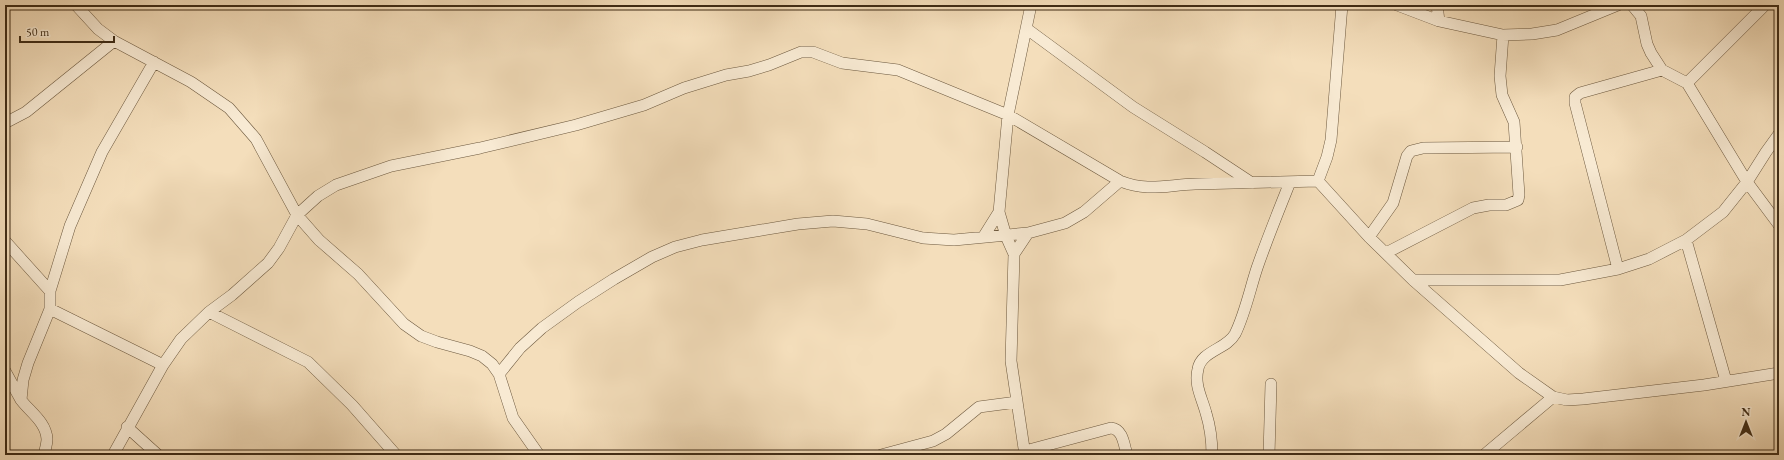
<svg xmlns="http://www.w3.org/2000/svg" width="1784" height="460" font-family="'EB Garamond',serif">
<rect width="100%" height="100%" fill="#f4debb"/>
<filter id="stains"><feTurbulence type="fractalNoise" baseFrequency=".005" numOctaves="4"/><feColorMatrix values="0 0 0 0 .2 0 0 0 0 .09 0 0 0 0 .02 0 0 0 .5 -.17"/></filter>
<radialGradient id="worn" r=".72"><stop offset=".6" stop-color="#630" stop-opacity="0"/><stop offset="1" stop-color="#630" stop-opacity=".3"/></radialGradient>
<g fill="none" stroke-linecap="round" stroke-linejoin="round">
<g stroke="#6c583e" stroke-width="12">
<path id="street" d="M76,5l22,24 16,12 77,41 38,26 27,31 41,76 22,25 39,34 46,50 17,12 16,6 33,9 12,5 10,8 7,10 14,44 26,37
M1397,5l42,16 64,14 29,-1 25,-4 61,-25
M1437,5l2,16
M1632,5l9,11 6,28 4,9 11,17 25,13 60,99 32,43
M1027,29l106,78 72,45 47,31
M1687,83l78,-78
M5,123l21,-11 88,-71
M1318,181l9,-24 4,-17 11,-135
M984,236l15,-24
M1369,237l24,-34 14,-47 4,-5 12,-3 94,-1
M1686,240l40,141
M5,241l45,50
M1386,253l87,-45 16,-3h17l12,-5 1,-5 -5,-73 -12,-27 -2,-19 3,-41
M1014,254l14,-21
M1618,269l-43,-166v-6l5,-4 82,-23
M1413,280h147l58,-11 31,-10 37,-19 37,-28 24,-30 19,-30 13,-18
M50,309l113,56
M209,312l99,50 44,43 44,50
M5,371l16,29
M499,374l21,-26 22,-20 36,-26 36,-23 38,-22 23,-10 27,-7 96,-16 35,-3 34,3 56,14 31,2 74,-7 37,-10 19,-11 36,-31
M127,427l31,28
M1025,451l86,-23c12,1 13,17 16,27
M44,455c1,-5 3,-11 3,-16 -1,-17 -17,-27 -26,-39l2,-20 5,-17 22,-54v-18l20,-65 32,-74 52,-90
M113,455l50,-90 18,-26 28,-27 23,-17 36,-32 11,-15 18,-33 21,-19 18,-11 55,-19 89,-18 96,-23 68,-20 40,-17 42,-13 23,-4 20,-6 32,-13h12l29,11 56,7 110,45 112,66c28,11 46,4 75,3 41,-1 82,-2 123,-3l51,56 44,43 106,93 34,24 14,3 16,-1 121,-14 75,-12
M881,455l52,-14 13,-7 33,-27 38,-5
M1025,455l-14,-94 3,-107 -8,-18 -7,-24 9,-97 23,-110
M1212,455c0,-14 -2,-29 -6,-42 -4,-15 -12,-28 -8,-44 3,-18 29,-20 37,-35 10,-20 15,-45 22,-66 10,-29 22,-58 33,-86
M1269,455l2,-71
M1484,455l69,-58"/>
</g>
<use href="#street" stroke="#f8ead3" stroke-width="11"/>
</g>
<rect width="1784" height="460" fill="none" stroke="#f4debb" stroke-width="20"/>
<rect x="6" y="6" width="1772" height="448" fill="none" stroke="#3e2b15" stroke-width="2"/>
<rect x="10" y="10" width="1764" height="440" fill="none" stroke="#3e2b15"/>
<g transform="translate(1746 422)" stroke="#f8ead3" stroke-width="3" paint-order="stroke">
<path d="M0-3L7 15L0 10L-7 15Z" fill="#3e2b15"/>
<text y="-6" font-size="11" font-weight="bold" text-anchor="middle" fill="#3e2b15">N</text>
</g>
<path d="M20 36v6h94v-6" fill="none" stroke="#3e2b15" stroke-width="2"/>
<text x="26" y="36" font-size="12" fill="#3e2b15" stroke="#f8ead3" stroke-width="3" paint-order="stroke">50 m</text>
<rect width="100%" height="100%" filter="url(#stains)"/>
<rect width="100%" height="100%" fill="url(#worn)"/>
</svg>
